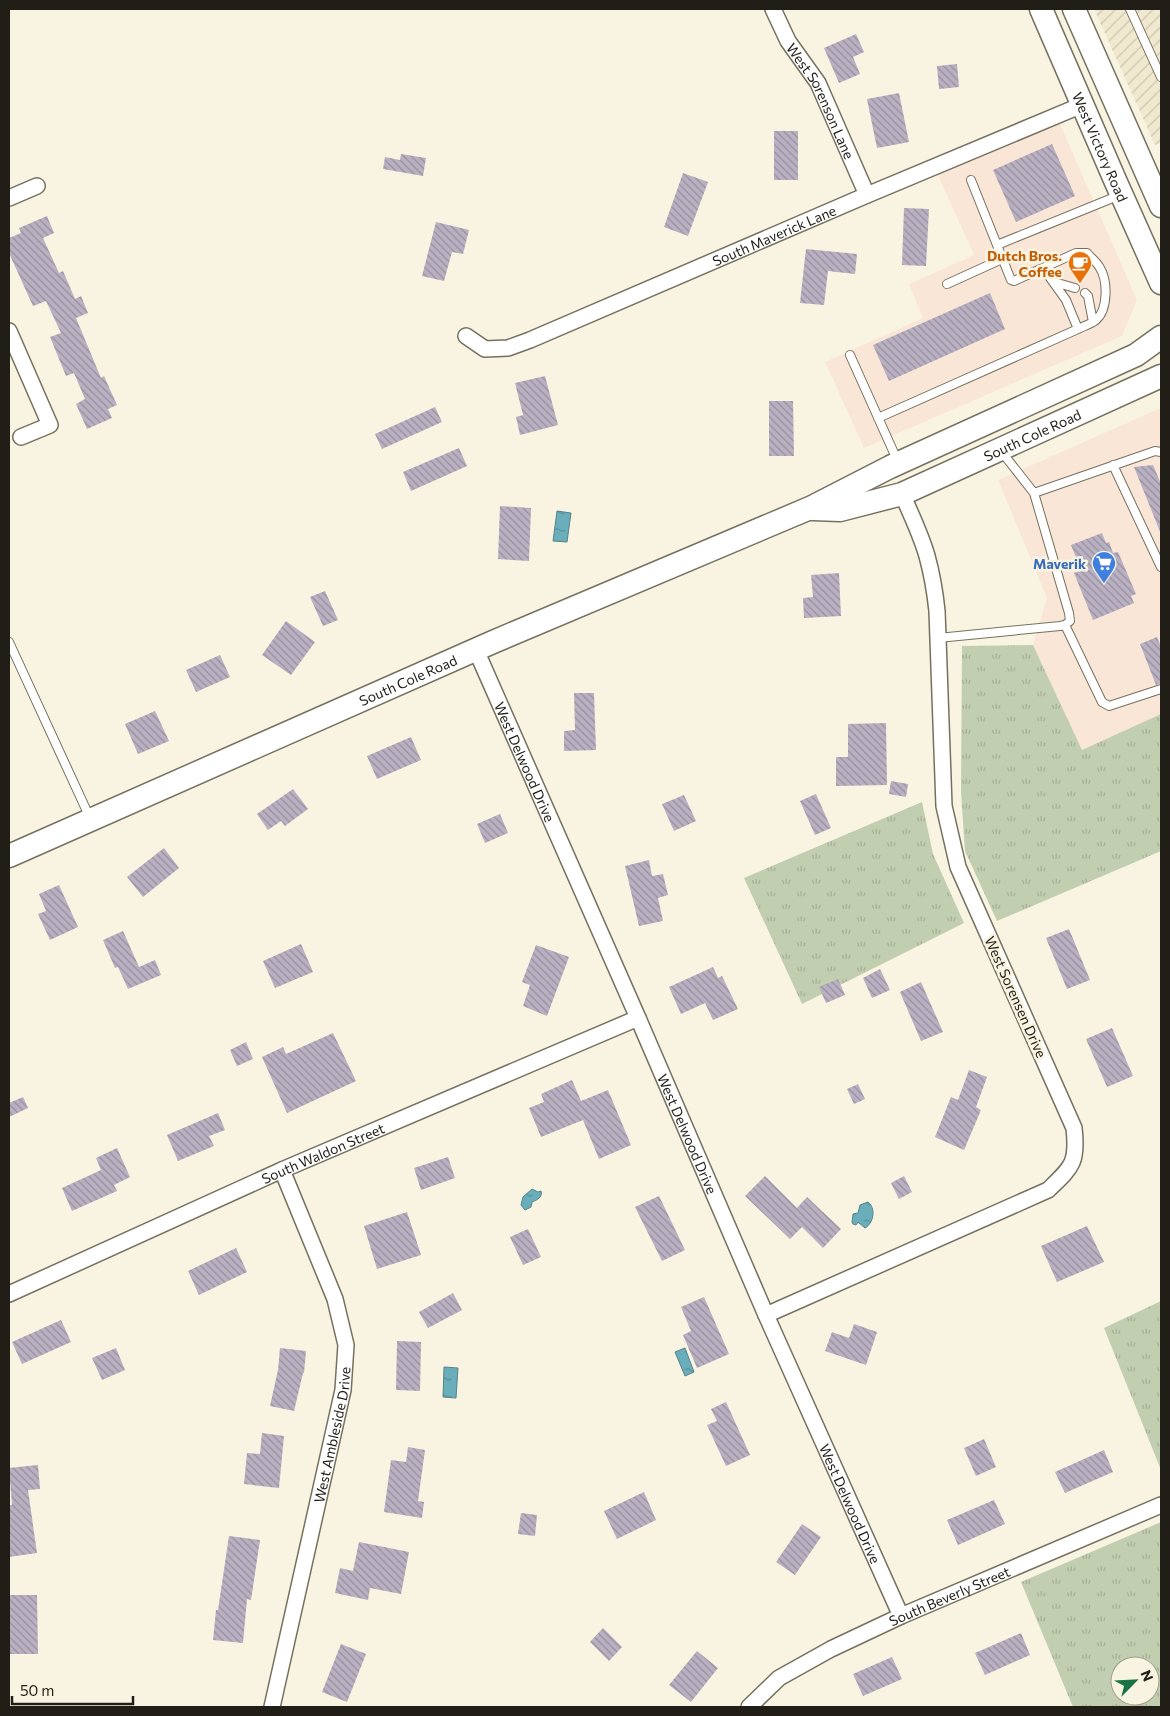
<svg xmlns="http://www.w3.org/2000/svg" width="1170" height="1716" font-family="Commissioner,sans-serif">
<defs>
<pattern id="industrial-furrows" width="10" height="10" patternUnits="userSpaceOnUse" patternTransform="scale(1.25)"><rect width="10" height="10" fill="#f0e9cf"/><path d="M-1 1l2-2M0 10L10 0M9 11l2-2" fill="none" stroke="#cec7b1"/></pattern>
<pattern id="grass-tufts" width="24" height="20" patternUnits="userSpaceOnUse" patternTransform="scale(1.25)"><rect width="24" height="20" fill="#c1ceaf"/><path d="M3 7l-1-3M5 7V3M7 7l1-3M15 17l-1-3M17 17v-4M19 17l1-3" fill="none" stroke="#a6b096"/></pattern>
<pattern id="water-ripples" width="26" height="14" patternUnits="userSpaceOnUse" patternTransform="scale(1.25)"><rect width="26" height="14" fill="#6aaebc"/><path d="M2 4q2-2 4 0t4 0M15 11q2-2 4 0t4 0" fill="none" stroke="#578d98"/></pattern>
<pattern id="building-back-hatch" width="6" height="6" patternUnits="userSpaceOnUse" patternTransform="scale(1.25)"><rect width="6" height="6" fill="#b9b1c2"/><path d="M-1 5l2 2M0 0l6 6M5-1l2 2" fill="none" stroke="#968f9d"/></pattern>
</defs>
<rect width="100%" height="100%" fill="#f9f4e1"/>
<path fill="#fae6d7" d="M1053,108l84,192 -15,36 -258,112 -39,-86 98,-44 -14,-34 65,-29 -42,-93z
M1158,409h3v305l-79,36 -49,-105 14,-47 -49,-118z"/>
<path fill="url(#industrial-furrows)" d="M1094,9h67v134l-6,2z"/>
<path fill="url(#grass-tufts)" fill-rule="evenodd" d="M1033,645l49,105 79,-36v137l-164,70 -32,-70 -4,-59 1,-146z
M922,802l11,52 31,69 -162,81 -58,-126z
M1161,1301v169l-57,-142z
M1161,1522v185h-88l-52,-125zM1120,1666h30v30h-30z"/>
<path fill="url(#water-ripples)" stroke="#54838a" d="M557,511l14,2 -4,29 -14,-1z
M532,1189l6,3 3,-1c2,6 -4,9 -9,11l-1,5 -6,3 -4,-5 2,-8z
M868,1202c8,6 6,21 -3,26l-7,-6 -2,3 -3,-1 -1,-2 1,-8 5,-1 2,-8z
M685,1348l9,24 -9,4 -10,-24z
M444,1367l14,1 -2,30 -13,-1z"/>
<path fill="url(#building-back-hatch)" d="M856,34l8,18 -11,5 7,17 -21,9 -15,-35z
M957,64l2,23 -20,2 -2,-23z
M899,93l10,49 -32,6 -10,-49z
M774,131h24v49h-24z
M1052,144l23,52 -59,26 -23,-52z
M401,154l25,4 -3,18 -40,-7 2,-12 15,3z
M683,173l25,9 -20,54 -24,-9z
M904,208l25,1 -3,57 -24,-1z
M47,216l7,17 -11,5 16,35 4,-2 12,28 6,-3 7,17 -12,5 25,60 3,-2 13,29 -9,4 4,9 -25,11 -11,-25 9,-5 -11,-26 -8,3 -16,-39 11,-4 -15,-32 -13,5 -24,-53v-15l12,-5 -2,-5z
M436,222l33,8 -6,24 -11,-2 -8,29 -22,-5z
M806,249l51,5 -2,20 -27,-3 -4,34 -24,-2z
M990,293l15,36 -116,52 -16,-36z
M545,376l13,49 -38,10 -4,-18 7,-2 -8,-32z
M769,401h24l1,55h-25z
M435,407l7,15 -60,27 -7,-15z
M459,448l8,18 -56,25 -8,-19z
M1153,465l8,19v50l-27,-67z
M500,506l31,2 -2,53 -31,-2z
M1102,533l4,10 3,-1 4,11 5,-1 18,42 -5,2 3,7 -41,17 -19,-47 7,-3 -10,-25z
M839,573l2,43 -37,2 -1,-20 10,-1 -2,-22z
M325,591l13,29 -15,6 -13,-29z
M286,621l29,21 -24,33 -29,-20z
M1157,637l4,10v36l-5,2 -16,-41z
M220,655l10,22 -34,15 -10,-22z
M574,693h20l2,57 -32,1v-20l11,-1z
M155,711l14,30 -31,13 -13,-30z
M886,723l1,62 -51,1v-29h12v-33z
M411,737l10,23 -44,19 -10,-23z
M891,781l17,3 -2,13 -17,-3z
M293,789l15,20 -23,17 -4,-5 -13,9 -11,-16z
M816,794l15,34 -16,7 -15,-34z
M684,795l12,26 -22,10 -12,-27z
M500,814l8,19 -23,10 -8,-19z
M164,848l15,20 -36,29 -16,-20z
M649,860l3,16 11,-2 5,21 -10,3 5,23 -24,5 -14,-60z
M59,885l19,42 -28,13 -12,-26 8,-3 -7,-17z
M1069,929l21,51 -23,9 -21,-51z
M123,931l16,36 16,-7 6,15 -33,14 -10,-22 -3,1 -12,-28z
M301,944l12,28 -38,16 -12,-27z
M536,945l33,12 -22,59 -24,-10 7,-21 -8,-3z
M713,967l5,11 4,-2 16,33 -25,11 -8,-17 -24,11 -12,-27z
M880,969l10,21 -18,8 -9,-20z
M838,979l7,16 -19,8 -7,-16z
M921,982l22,50 -22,9 -21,-49z
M1112,1028l21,48 -26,11 -21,-48z
M333,1033l23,48 -69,32 -25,-56 21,-10 3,7z
M246,1042l7,17 -16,7 -7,-16z
M969,1070l18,7 -11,30 5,3 -17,40 -29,-13 16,-40 7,3z
M572,1080l9,21 27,-11 23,55 -32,14 -16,-39 -42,17 -12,-29 15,-6 -3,-8z
M858,1084l7,15 -11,5 -7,-15z
M23,1097l5,11 -19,9v-14z
M218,1113l7,17 -16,6 5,10 -36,15 -11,-26z
M117,1148l13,29 -16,8 3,6 -45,20 -10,-23 39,-18 -5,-12z
M448,1157l7,21 -34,12 -7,-22z
M765,1176l32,32 10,-11 34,32 -18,19 -21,-21 -12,12 -45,-43z
M904,1176l8,16 -13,7 -8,-16z
M659,1196l26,54 -23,11 -27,-54z
M407,1212l14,43 -44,14 -13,-43z
M1087,1226l17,36 -47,20 -16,-36z
M528,1229l13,28 -18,8 -13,-28z
M236,1248l11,24 -48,23 -11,-24z
M453,1293l9,17 -34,18 -9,-16z
M704,1297l25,57 -32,14 -14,-33 8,-4 -10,-24z
M61,1320l10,22 -49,22 -10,-22z
M854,1324l23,8 -11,33 -41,-14 7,-19 17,6z
M397,1341l24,1 -1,49 -24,-1z
M116,1348l9,22 -23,10 -10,-22z
M280,1348l26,3 -2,22h-1l-9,38 -24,-5 8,-36z
M726,1402l24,53 -24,11 -19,-41 10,-4 -6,-12z
M262,1433l22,3 -5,52 -35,-4 3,-31 13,1z
M984,1439l12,28 -20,9 -12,-28z
M408,1447l17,3 -7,51 6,1 -2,16 -38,-6 7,-52 15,2z
M1104,1450l9,22 -48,21 -10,-21z
M38,1465l2,24 -12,1 9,63 -28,4v-52h3l-3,-37z
M644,1492l12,28 -39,19 -13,-28z
M994,1500l11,24 -47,21 -11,-25z
M521,1513l16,2 -2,21 -17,-2z
M802,1524l19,13 -26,38 -19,-13z
M229,1536l31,4 -9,60 -4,-1 -4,44 -30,-3 3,-30h2z
M359,1542l50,10 -8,42 -31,-6 -2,12 -33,-7 5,-25 13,3z
M9,1595h28l1,59h-29z
M603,1628l19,19 -13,14 -19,-19z
M1021,1633l9,22 -45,20 -10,-22z
M341,1644l25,10 -19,48 -25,-10z
M697,1651l21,17 -27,34 -22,-17z
M892,1657l10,22 -39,17 -10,-22z"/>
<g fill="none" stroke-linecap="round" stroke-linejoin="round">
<g stroke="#757160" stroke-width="10">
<path id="service" d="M1130,9l31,68
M997,245l123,-50
M1043,268l23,32 12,29
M1054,282l21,6
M947,284l55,-25
M1085,293l3,3 5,26
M850,355l48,107
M878,418l200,-89c6,-3 13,-5 18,-9 12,-10 12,-39 4,-52 -3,-6 -9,-10 -13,-15h-11l-62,28 -3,-1 -40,-100
M1113,465l48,102
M1034,493l121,-42 6,1
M1065,625l37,77 7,4 52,-17
M938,638l122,-12 5,-1 5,-4 -1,-8 -35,-120 -33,-42
M9,642l81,176"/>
</g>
<g stroke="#757160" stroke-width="18">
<g id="minor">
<path id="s1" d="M773,9l15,32 30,42 49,112"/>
<path d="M9,198l28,-12"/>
<path d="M9,331l41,94 -29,12"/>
<path id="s2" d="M466,336l19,13 23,-1 22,-8 337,-145 215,-90"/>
<path id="s3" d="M476,650l162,368 128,297 135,301"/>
<path id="s4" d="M9,1294l273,-124 356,-152"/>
<path d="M766,1315l282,-125c24,-23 30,-27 26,-62l-116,-261 -14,-61 -7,-195c-2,-19 -5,-37 -10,-55 -6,-21 -16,-42 -25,-62"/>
<path id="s5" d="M272,1707l71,-317 3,-45 -11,-46 -53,-129"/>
<path id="s6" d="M749,1707l30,-29 52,-29 70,-33 260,-111"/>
</g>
</g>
<g stroke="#757160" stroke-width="25">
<g id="secondary">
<path id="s7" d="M1041,9l74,171 46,103"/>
<path d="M1074,9l87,197"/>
<path id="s8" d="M813,509l27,1 62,-16 259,-118"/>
<path id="s9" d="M9,856l484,-214 317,-134 80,-41 246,-112 25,-18"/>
</g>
</g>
<use href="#service" stroke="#fff" stroke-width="8"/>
<use href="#minor" stroke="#fff" stroke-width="15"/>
<use href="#secondary" stroke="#fff" stroke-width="22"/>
</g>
<defs>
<g id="cafe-pin" transform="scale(1.25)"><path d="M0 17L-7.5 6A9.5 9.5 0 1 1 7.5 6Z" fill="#e8710a" stroke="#f9f4e1"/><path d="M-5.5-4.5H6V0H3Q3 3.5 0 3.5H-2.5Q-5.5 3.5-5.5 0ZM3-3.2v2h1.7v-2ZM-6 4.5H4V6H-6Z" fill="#fff"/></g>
<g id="supermarket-pin" transform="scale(1.25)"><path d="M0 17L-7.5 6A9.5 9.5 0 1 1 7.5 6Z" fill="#3f7fe0" stroke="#f9f4e1"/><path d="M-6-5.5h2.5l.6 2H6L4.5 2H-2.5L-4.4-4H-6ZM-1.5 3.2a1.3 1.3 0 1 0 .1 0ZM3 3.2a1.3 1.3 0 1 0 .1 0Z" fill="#fff"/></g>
</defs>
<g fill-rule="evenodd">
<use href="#cafe-pin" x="1080" y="263"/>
<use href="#supermarket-pin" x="1104" y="563"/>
</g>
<g text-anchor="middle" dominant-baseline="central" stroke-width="5" stroke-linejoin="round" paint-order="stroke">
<g font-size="14" fill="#201e17" stroke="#f9f4e1">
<text stroke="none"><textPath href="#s1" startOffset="104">West Sorenson Lane</textPath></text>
<text stroke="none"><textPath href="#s7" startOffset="150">West Victory Road</textPath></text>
<text stroke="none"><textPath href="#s2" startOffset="335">South Maverick Lane</textPath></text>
<text stroke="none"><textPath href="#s8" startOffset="234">South Cole Road</textPath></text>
<text stroke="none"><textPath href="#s9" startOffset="436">South Cole Road</textPath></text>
<text stroke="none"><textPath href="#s3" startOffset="122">West Delwood Drive</textPath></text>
<text transform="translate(1016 997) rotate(66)">West Sorensen Drive</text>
<text stroke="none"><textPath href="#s3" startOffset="528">West Delwood Drive</textPath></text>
<text stroke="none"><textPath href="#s4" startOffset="344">South Waldon Street</textPath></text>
<text stroke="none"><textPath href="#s5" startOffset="279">West Ambleside Drive</textPath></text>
<text stroke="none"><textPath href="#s3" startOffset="932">West Delwood Drive</textPath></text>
<text stroke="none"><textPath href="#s6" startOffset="231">South Beverly Street</textPath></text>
</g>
<g font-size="14" font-weight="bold" fill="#c56008" stroke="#f9f4e1" text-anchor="end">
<text x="1062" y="255">Dutch Bros.<tspan x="1062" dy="16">Coffee</tspan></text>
</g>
<g font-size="14" font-weight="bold" fill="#366cbe" stroke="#f9f4e1" text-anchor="end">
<text x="1086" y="563">Maverik</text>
</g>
</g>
<rect width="1170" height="1716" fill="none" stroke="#201e17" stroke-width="20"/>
<g transform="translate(1135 1681) rotate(66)"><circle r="24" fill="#f9f4e1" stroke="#a29e90"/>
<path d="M0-4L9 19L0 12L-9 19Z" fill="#1a7347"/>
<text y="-8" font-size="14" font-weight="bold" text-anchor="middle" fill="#201e17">N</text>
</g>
<path d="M12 1696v8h121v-8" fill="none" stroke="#201e17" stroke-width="2.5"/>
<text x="20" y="1696" font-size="15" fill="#201e17" stroke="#f9f4e1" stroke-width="4" paint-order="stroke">50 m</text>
</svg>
